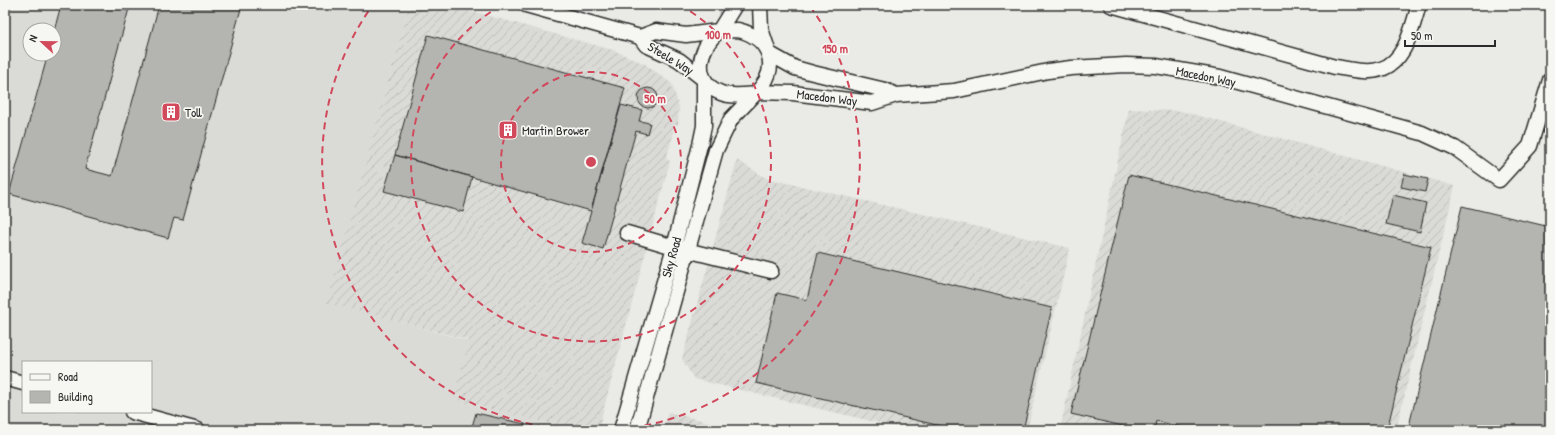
<svg xmlns="http://www.w3.org/2000/svg" width="1555" height="435" font-family="'Patrick Hand',sans-serif">
<defs>
<pattern id="industrial-furrows" width="10" height="10" patternUnits="userSpaceOnUse"><rect width="10" height="10" fill="#dadad6"/><path d="M-1 1l2-2M0 10L10 0M9 11l2-2" fill="none" stroke="#bbbbb8"/></pattern>
</defs>
<rect width="100%" height="100%" fill="#eaeae6"/>
<filter id="ink" filterUnits="userSpaceOnUse"><feTurbulence type="fractalNoise" baseFrequency=".025" numOctaves="2"/><feDisplacementMap in="SourceGraphic" scale="8" xChannelSelector="R" yChannelSelector="G"/><feConvolveMatrix kernelMatrix="1 2 1 2 8 2 1 2 1" color-interpolation-filters="sRGB"/></filter>
<g filter="url(#ink)">
<path fill="#dadad6" fill-rule="evenodd" d="M5,5h404l-81,297 141,39 -15,59 120,30h-569zM30,30h24v24h-24zM23,362h128v50h-128z"/>
<path fill="url(#industrial-furrows)" d="M409,5h40l164,45 32,14 27,20 7,23 -1,18 -4,-1 -1,12 -7,23 4,2 -72,269h-24l-121,-30 16,-60 -142,-37z
M1129,109l52,2 274,75 -59,244h-336z
M737,160l29,18 304,70 -43,182h-118l-215,-51 -12,-20z
M668,412l73,18h-78z"/>
<path fill="#b4b4b1" stroke="#2b2b2b" d="M61,5h69l-45,164 27,7 47,-171h83l-59,215 -9,-2 -6,20 -159,-44 39,-140h6v-23z
M428,35l197,53 -34,123 -196,-56z
M638 98a10 10 0 1 1 20 0a10 10 0 1 1-20 0Z
M621,105l21,5 -3,11 11,2 -3,11 -11,-3 -33,118 -21,-6z
M395,155l77,22 -9,35 -79,-21z
M1404,174l24,5 -3,13 -24,-5z
M1129,175l302,72 -44,183h-193l-38,-9 -2,9h-14l-69,-16z
M1393,195l33,8 -6,29 -34,-8z
M1462,206l88,21v203h-142z
M818,253l234,55 -29,122h-65l-202,-47 21,-90 30,7z
M476,413l49,11 -2,6h-52z"/>
<g fill="none" stroke-linecap="round" stroke-linejoin="round">
<g stroke="#2b2b2b" stroke-width="17">
<path id="minor" d="M526,5l114,32 16,-6 30,4 32,-4
M760,5l1,24 6,18
M1111,5l224,62c14,2 32,7 46,2 25,-8 31,-42 38,-64
M738,30c34,8 43,40 17,64 -11,1 -24,3 -34,-1 -30,-12 -23,-45 -2,-62z
M719,31l16,-26
M640,37l6,8 33,15 23,18
M770,54l25,14 18,5 72,17 11,5
M757,92l36,1 79,10 24,-8 58,-4 94,-20 23,-3 55,-3 30,1 64,11 202,56 33,15 44,32 31,-34 20,-66
M627,233l47,14 97,24
M5,378l18,5
M132,412l66,18
M621,430l53,-183 26,-102 4,-19v-46
M637,430l79,-280 15,-31 24,-25"/>
</g>
<use href="#minor" stroke="#f6f6f2" stroke-width="14"/>
</g>
</g>
<g fill="none" stroke="#d1495b" stroke-width="2" stroke-dasharray="7 5">
<circle cx="591" cy="162" r="90"/>
<path d="M680 5A180 180 0 1 1 502 5"/>
<path d="M568 430A269 269 0 0 1 372 6M810 6A269 269 0 0 1 614 430"/>
</g>
<defs>
<g id="building-square" transform="scale(1)"><rect x="-9" y="-9" width="18" height="18" rx="4" fill="#d1495b" stroke="#f6f6f2"/><path d="M-4-6H4V6H1V3H-1V6H-4ZM-2.5-4.3h1.7v1.8h-1.7ZM.8-4.3h1.7v1.8H.8ZM-2.5-1h1.7V.8h-1.7ZM.8-1h1.7V.8H.8Z" fill="#fff"/></g>
</defs>
<g fill-rule="evenodd">
<use href="#building-square" x="171" y="112"/>
<use href="#building-square" x="508" y="130"/>
</g>
<g text-anchor="middle" dominant-baseline="central" stroke-width="3.5" stroke-linejoin="round" paint-order="stroke">
<g font-size="13" fill="#2b2b2b" stroke="#f6f6f2">
<text transform="translate(671 58) rotate(31)">Steele Way</text>
<text transform="translate(1206 76) rotate(11)">Macedon Way</text>
<text transform="translate(827 97) rotate(7)">Macedon Way</text>
<text transform="translate(671 257) rotate(-74)">Sky Road</text>
</g>
<g font-size="13" fill="#2b2b2b" stroke="#f6f6f2" text-anchor="start">
<text x="185" y="112">Toll</text>
<text x="522" y="130">Martin Brower</text>
</g>
</g>
<circle cx="591" cy="162" r="6" fill="#d1495b" stroke="#f6f6f2" stroke-width="2"/>
<g font-size="12" text-anchor="middle" font-weight="bold" fill="#d1495b" stroke="#f6f6f2" stroke-width="3.5" stroke-linejoin="round" paint-order="stroke">
<text x="718" y="39">100 m</text>
<text x="835" y="53">150 m</text>
<text x="655" y="103">50 m</text>
</g>
<rect width="1555" height="435" fill="none" stroke="#f6f6f2" stroke-width="20"/>
<rect x="10" y="10" width="1535" height="415" fill="none" stroke="#2b2b2b" stroke-width="1.5" filter="url(#ink)"/>
<rect x="22" y="361" width="130" height="52" fill="#f6f6f2" stroke="#a5a5a2"/>
<rect x="30" y="374" width="20" height="6" fill="#f6f6f2" stroke="#a5a5a2"/>
<text x="58" y="381" font-size="12" fill="#2b2b2b">Road</text>
<rect x="30" y="391" width="20" height="12" fill="#b4b4b1" stroke="#a5a5a2"/>
<text x="58" y="401" font-size="12" fill="#2b2b2b">Building</text>
<g transform="translate(42 42) rotate(292)"><circle r="19" fill="#f6f6f2" stroke="#a5a5a2"/>
<path d="M0-3L7 15L0 10L-7 15Z" fill="#d1495b"/>
<text y="-6" font-size="11" font-weight="bold" text-anchor="middle" fill="#2b2b2b">N</text>
</g>
<path d="M1405 40v6h90v-6" fill="none" stroke="#2b2b2b" stroke-width="2"/>
<text x="1411" y="40" font-size="12" fill="#2b2b2b" stroke="#f6f6f2" stroke-width="3" paint-order="stroke">50 m</text>
</svg>
